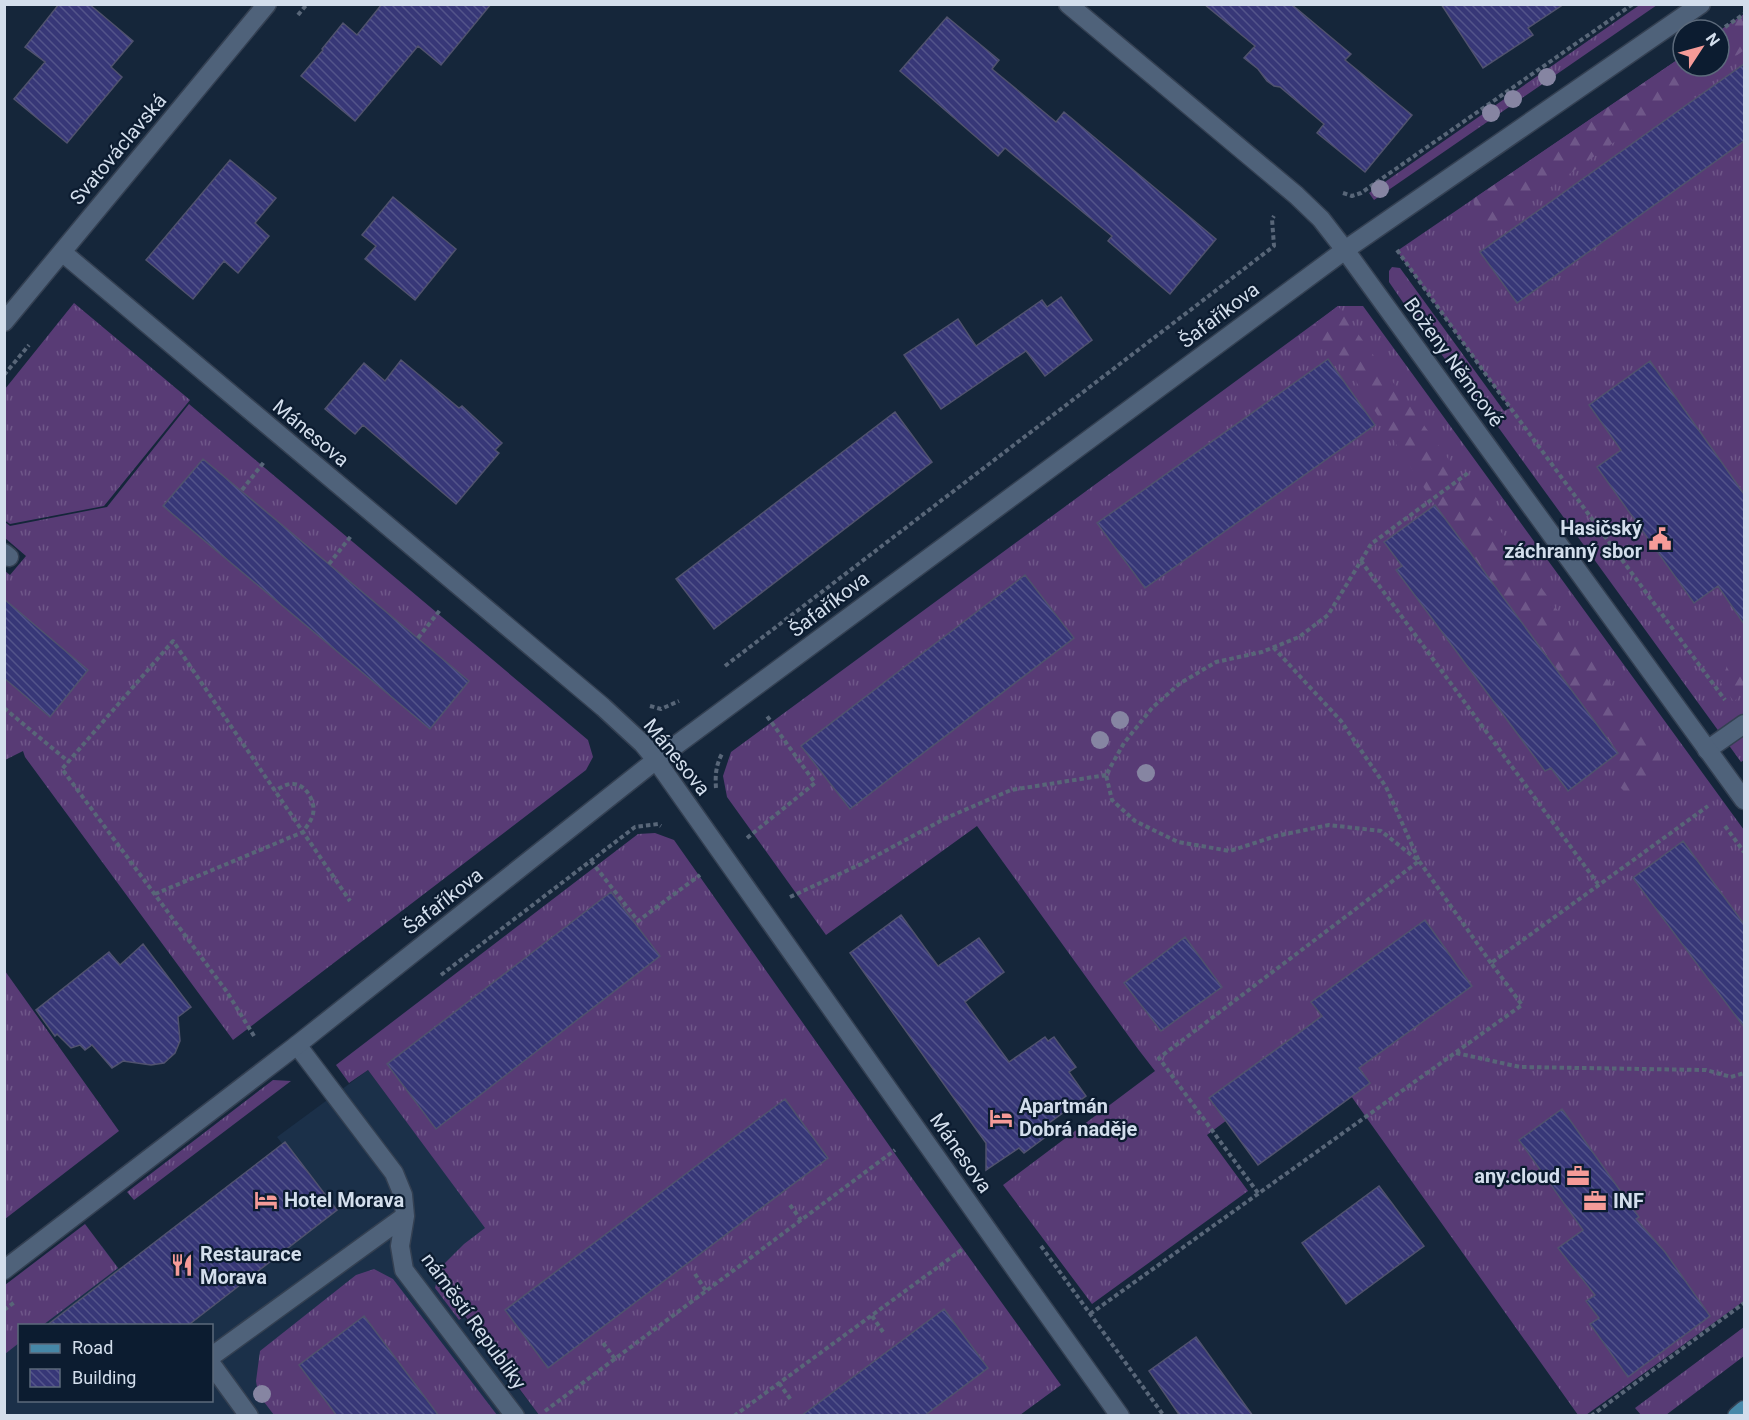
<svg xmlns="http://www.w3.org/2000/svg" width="1749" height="1420" font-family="Roboto,sans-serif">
<defs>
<pattern id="grass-tufts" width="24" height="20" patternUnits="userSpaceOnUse" patternTransform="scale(1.5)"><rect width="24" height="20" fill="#583b75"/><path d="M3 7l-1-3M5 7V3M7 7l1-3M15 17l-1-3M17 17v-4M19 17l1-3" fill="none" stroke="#6f5789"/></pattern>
<pattern id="forest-firs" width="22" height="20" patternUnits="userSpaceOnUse" patternTransform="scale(1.5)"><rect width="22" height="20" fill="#583b75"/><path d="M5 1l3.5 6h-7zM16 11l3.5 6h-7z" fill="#6f5789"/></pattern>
<pattern id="building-back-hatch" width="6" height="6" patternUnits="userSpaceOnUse" patternTransform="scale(1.5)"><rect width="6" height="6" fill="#373777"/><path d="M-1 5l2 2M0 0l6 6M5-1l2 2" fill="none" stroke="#53548a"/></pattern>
</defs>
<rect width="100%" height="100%" fill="#15263a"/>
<path fill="#1b3049" d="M368,1070l118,158 -51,60 24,32 5,-3 75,98 -534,1v-94l97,-76 59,79 -141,1v74h192v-74l-25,-1 147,-115 -57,-73z"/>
<path fill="url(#grass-tufts)" d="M1641,4l16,1 -283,195 -5,-7z
M1744,14v746l-3,2 -248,-342 10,-8 -11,-2 -23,-19 -58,-77 -22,-32v-11l3,-4 8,1 104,143 6,-3 -113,-157 286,-195v10h36v-35z
M74,303l116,97 -86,106 -94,18 -6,-4 1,-131z
M1338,306h25l381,524v471l-158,114h-8l-259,-364 -112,84 41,56 -156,113 -89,-119 152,-114 -17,-22 -161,-223 -151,109 -99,-138 -4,-21 8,-24z
M189,404l399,336 5,17 -7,13 -353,270 -208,-283 -2,-6 -18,9v-189l5,4 16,-19 -21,-18v-16l5,4 97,-19z
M655,833l19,7 243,345 144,200 -41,30h-481l-74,-99 -6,4 -24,-32 5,-20 24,-24 21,-16 -117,-158 -19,13 -13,-18 302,-231z
M5,971l114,160 -114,88h-1z
M273,1080l18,1 -157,119 -7,-8z
M85,1224l33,44 -75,57 -23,1 -1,17 -14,11v-69z
M374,1269l19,10 104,136h-223l-16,-21 -2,-13 4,-30 96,-76z
M1744,1327v29l-78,59h-25l-6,-7z"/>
<path fill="url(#forest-firs)" d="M1741,17l3,7v25l-1,2 -243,172 -20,7 -7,-31 210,-143v10h36v-35z
M1338,306l321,445 3,16 -34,28 -8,-8 -2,-34 -183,-248 -101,-158 -11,1 -13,-12 2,-10z
M1730,657l14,2v30l-10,13 -13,-19z"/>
<path fill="url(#building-back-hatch)" stroke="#50526e" stroke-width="1.5" d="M59,4h30l44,37 -22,26 11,10 -55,66 -53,-44 31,-37 -20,-15z
M382,4h109l-50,61 -23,-19 -63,75 -54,-45 22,-26 -1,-1 21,-26 14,12z
M1204,4h87l60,50 -6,6 67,55 -47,57 -48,-39 7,-9 -44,-37 -6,-1 -7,-5 -9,-12 -14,-11 11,-12z
M1441,4h123l-36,24 5,7 -50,33z
M947,17l52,43 -7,9 64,53 8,-10 152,127 -46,55 -62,-53 4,-5 -107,-88 -7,8 -98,-85z
M1744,64v77l-227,162 -37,-51z
M230,160l46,38 -21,25 14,13 -31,37 -14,-12 -31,38 -47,-39z
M393,197l63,52 -41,51 -50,-41 11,-13 -14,-11z
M1061,297l31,43 -47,36 -19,-25 -85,58 -37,-54 54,-36 18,27 66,-46 5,7z
M1328,359l47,66 -230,163 -48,-65z
M401,360l58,48 3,-2 40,37 -7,7 4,3 -43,51 -93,-79 -8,9 -30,-25 39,-46 21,18z
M1650,361l94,133v130l-26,-38 -24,17 -97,-136 24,-17 -32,-45z
M895,412l37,50 -218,167 -38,-50z
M203,459l266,222 -39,48 -267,-223z
M1435,505l183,248 -50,38 -17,-23 -6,3 -149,-201 6,-4 -18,-24z
M1025,575l49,63 -224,171 -49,-63z
M4,599l84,71 -38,47 -46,-39z
M1683,841l61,83v103l-111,-149z
M611,892l49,64 -224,173 -49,-65z
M901,915l37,51 41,-28 25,34 -39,30 44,60 36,-25 3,4 6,-4 22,30 -7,5 17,24 -41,30 6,7 -27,20 -5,-5 -33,22v-27l-136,-190z
M1425,920l47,66 -113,82 11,15 -112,82 -49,-67 113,-82 -11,-14z
M1185,937l37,50 -61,44 -37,-48z
M143,944l48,63 -13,10 2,24 -5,12 -11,10 -13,2 -28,-4 -11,7 -20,-23 -7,5 -5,-5 -9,3 -14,-14 -2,2 -19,-26 73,-58 11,13z
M785,1099l43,59 -280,210 -43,-58z
M1562,1109l77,108 -3,2 29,33 45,64 -82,61 -38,-53 9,-6 -13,-17 9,-6 -37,-47 25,-18 -64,-90z
M285,1142l52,68 -150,116h-141z
M1379,1186l45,60 -78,58 -44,-61z
M944,1309l44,59 -64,48h-123z
M364,1316l75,100h-102l-38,-51z
M1196,1337l57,79h-73l-31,-45z"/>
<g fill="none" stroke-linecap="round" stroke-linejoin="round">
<g stroke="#344052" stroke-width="21">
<path id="lane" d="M4,553l5,4
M1707,750l37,-26
M405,1216l-5,30 4,24 111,146
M212,1356l193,-140 -2,-21 -9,-22 -97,-128
M212,1365l37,51"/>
</g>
<g stroke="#344052" stroke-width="21">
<path id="street" d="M1068,4l228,191 25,24 24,31 399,550
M62,252l541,455 40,37 13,16 362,513 102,143
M4,322l263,-318
M4,1270l293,-225 359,-285 689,-510 356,-246"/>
</g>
<g stroke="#344052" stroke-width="21">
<path id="primary" d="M1737,1416l7,-6"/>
</g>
<path stroke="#586678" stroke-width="4" stroke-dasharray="4.5 3" stroke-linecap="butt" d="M298,15l9,-11
M1725,27l19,-13
M1343,193l9,3 9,-3 272,-189
M1397,250l90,126 238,324
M4,375l25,-30
M242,490l22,-28
M1361,561l10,-17 97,-71
M329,564l22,-28
M418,638l22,-28
M725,666l549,-420 -2,-27 2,-3
M650,706l11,3 18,-8
M4,708l65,54
M716,788c-1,-13 0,-24 7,-36
M1725,826l19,26
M747,838l68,-55 -48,-67
M591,861l47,60 62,-46
M155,894l148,-62c3,-5 9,-12 10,-18 3,-12 -7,-29 -19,-30 -7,-1 -14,4 -19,7
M790,897l71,-33 85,-46 65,-28 95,-15
M1491,963l-72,-102 -38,-30 -52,-6 -53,11 -46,15 -52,-9 -43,-21 -23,-21 -6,-25 18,-32 28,-35 27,-24 37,-22 46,-10 37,-15 29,-22 33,-54 237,323
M441,975l194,-148 23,-3 3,2
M254,1036l-27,-44 -165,-223 111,-128 177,260
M1456,1053l64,14 186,3 25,7 13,-4
M1258,1193l-99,-135 260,-197 -33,-74 -45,-66 -68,-74
M790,1205l11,15
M1041,1246l123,170
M695,1274l11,17
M4,1310l12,-9
M1090,1314l432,-309 -31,-42 217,-157
M872,1316l11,16
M603,1343l12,16
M779,1383l12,17
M545,1411l350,-261
M734,1416l230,-168
M1591,1416l153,-113"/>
<use href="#lane" stroke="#4f627a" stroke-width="18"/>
<use href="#street" stroke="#4f627a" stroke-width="18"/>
<use href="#primary" stroke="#4687a7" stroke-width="18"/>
</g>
<g fill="#8685a2">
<circle cx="1547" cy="77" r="9"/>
<circle cx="1513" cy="99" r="9"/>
<circle cx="1491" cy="113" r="9"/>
<circle cx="1380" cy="189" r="9"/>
<circle cx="1120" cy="720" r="9"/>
<circle cx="1100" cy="740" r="9"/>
<circle cx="1146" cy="773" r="9"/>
<circle cx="262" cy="1394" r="9"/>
</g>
<defs>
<g id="civic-bare" transform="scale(1.8)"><path d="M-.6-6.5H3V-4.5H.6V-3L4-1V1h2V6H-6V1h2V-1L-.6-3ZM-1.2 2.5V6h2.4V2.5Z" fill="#f59b98" stroke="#0c1c30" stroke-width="2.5" paint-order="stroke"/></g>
<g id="hotel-bare" transform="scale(1.8)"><path d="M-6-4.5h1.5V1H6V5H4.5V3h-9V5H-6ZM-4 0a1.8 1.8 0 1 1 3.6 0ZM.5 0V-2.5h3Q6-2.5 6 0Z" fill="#f59b98" stroke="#0c1c30" stroke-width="2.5" paint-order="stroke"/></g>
<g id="office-bare" transform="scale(1.8)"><path d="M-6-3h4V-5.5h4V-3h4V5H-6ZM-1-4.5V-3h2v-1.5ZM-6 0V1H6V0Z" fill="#f59b98" stroke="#0c1c30" stroke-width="2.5" paint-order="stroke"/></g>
<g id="restaurant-bare" transform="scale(1.8)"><path d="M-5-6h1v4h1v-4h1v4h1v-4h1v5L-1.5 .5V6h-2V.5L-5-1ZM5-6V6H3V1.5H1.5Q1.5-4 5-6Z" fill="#f59b98" stroke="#0c1c30" stroke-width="2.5" paint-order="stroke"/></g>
</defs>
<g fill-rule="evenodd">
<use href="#civic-bare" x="1660" y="539"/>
<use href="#hotel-bare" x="1001" y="1118"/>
<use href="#office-bare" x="1578" y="1176"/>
<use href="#hotel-bare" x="266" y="1200"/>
<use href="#office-bare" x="1595" y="1201"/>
<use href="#restaurant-bare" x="182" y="1265"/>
</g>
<g text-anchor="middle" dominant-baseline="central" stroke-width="4.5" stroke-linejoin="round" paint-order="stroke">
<g font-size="20" fill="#d3deec" stroke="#0c1c30">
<text transform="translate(118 149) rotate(-50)">Svatováclavská</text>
<text transform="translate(1219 315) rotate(-37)">Šafaříkova</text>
<text transform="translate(1454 362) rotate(54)">Boženy Němcové</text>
<text transform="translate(311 433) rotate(40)">Mánesova</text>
<text transform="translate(829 604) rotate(-37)">Šafaříkova</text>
<text transform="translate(677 757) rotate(51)">Mánesova</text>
<text transform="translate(443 901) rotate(-38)">Šafaříkova</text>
<text transform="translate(961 1153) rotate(55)">Mánesova</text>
<text transform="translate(474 1321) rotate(54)">náměstí Republiky</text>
</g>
<g font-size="20" font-weight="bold" fill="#d3deec" stroke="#0c1c30" text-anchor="start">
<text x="1642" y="528" text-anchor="end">Hasičský<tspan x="1642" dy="23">záchranný sbor</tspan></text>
<text x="1019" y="1106">Apartmán<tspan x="1019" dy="23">Dobrá naděje</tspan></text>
<text x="1560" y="1176" text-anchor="end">any.cloud</text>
<text x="284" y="1200">Hotel Morava</text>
<text x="1613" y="1201">INF</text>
<text x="200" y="1254">Restaurace<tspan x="200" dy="23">Morava</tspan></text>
</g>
</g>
<rect width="1749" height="1420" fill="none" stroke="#d3deec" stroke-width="12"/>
<rect x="18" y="1324" width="195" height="78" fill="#0c1c30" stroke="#5c6a7b" stroke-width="1.5"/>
<rect x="30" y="1344" width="30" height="9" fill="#4687a7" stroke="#5c6a7b" stroke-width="1.5"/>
<text x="72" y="1354" font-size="18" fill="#d3deec">Road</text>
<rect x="30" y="1369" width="30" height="18" fill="url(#building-back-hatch)" stroke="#5c6a7b" stroke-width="1.5"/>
<text x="72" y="1384" font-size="18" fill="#d3deec">Building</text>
<g transform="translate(1701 48) rotate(54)"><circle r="28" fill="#0c1c30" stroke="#5c6a7b" stroke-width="1.5"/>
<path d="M0-4.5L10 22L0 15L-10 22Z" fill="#f59b98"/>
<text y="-9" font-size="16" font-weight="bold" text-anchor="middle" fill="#d3deec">N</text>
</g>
</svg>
